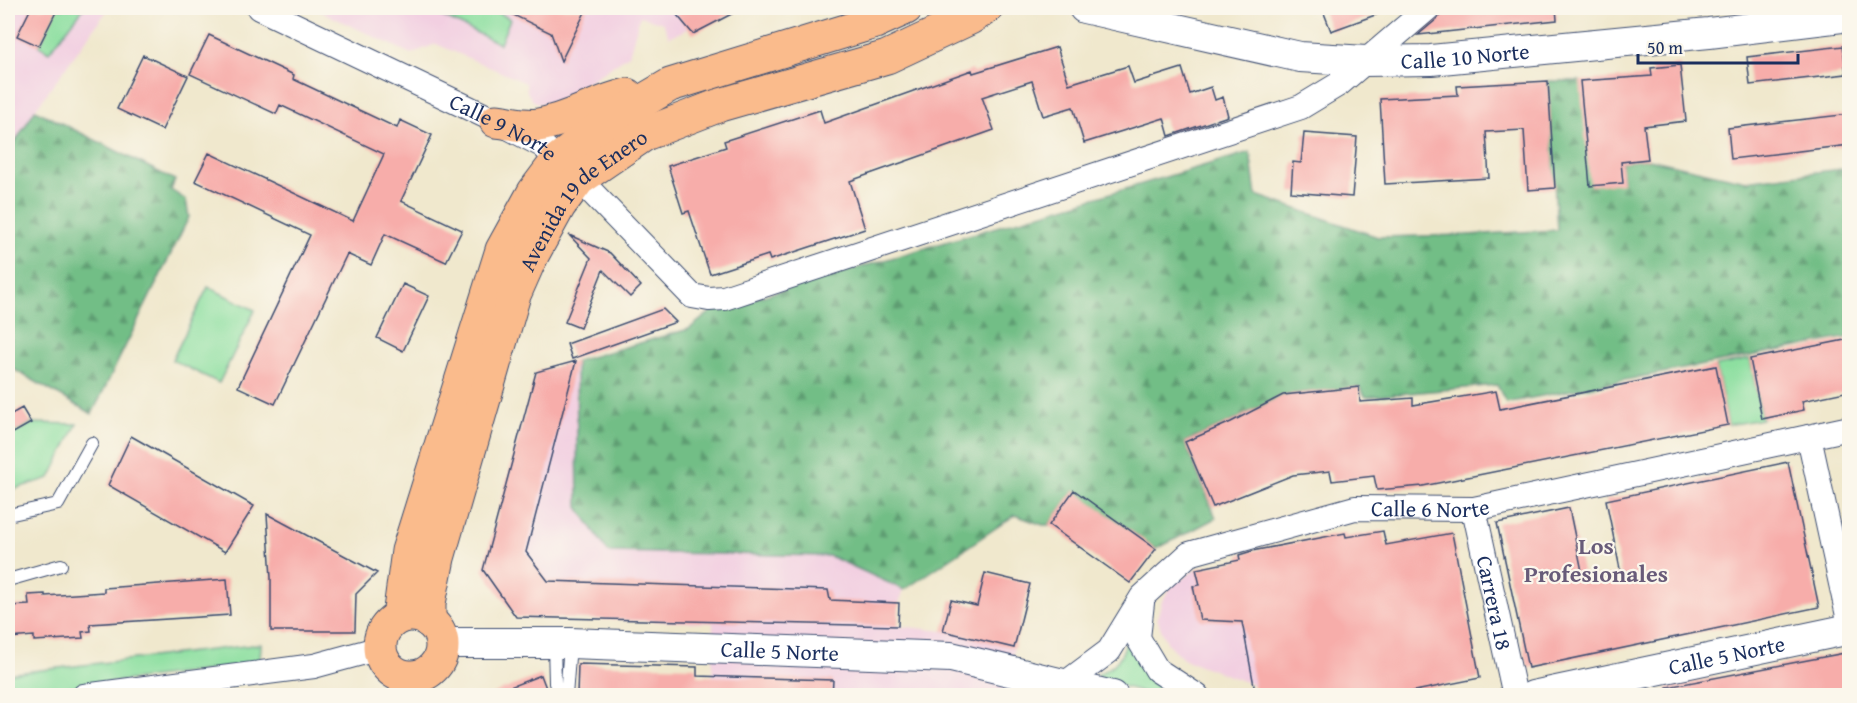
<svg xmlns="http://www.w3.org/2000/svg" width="1857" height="703" font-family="'Gentium Book Plus',serif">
<defs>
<pattern id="forest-firs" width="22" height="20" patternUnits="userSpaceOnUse" patternTransform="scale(1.5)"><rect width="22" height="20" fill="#72be86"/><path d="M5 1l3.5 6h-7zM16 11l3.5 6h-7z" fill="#5d9b71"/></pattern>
</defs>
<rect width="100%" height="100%" fill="#fbf7ec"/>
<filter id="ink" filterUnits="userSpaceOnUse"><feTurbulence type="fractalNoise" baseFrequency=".0167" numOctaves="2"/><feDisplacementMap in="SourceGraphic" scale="12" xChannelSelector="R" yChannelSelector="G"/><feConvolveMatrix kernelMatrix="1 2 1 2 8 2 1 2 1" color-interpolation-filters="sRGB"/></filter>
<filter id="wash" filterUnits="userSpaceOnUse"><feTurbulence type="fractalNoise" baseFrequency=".008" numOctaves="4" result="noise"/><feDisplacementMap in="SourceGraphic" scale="24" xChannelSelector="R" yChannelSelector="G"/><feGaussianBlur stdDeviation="1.35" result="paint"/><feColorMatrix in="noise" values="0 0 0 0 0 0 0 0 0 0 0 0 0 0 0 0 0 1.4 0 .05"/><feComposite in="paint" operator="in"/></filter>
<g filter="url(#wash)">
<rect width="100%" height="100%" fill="#f0e8cd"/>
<path fill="#f2cfe1" d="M8,8h101l-74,102 -21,34h-6z
M313,8h372l-8,7 11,14 -19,8 -6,-14 -23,-7 -11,39 -71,47 -19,2 -7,-4 -5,-8 -1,-9 -90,-39 -25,10z
M576,361l2,146 30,45 222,4 74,34 -5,13 -1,23 45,5 71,17 -9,47h-282l-11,-18 1,-54 -197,-6 -33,-47 53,-198z
M1196,569l47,54 11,62 -71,-26 -15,-15 -6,-12 -5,-14 5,-17 9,-14z"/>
<path fill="#8ddfa0" stroke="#54877f" stroke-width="1.5" d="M57,8h27l-35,44 -10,-6z
M425,8h68v1l17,10 -10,25z
M208,287l47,23 -36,73 -47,-23z
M1750,359l12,60 -34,6 -12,-59z
M31,423l46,1 -27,54 -42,13v-55z
M1126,643c10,7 11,21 19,30 8,10 20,16 32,22h-24l-55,-16v-5c17,-8 22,-13 28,-31z
M261,644l-1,16 -8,5 -244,30v-21z"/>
<path fill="url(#forest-firs)" stroke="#467672" stroke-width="1.5" d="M1548,81h32l43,101 -2,-20 27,-3 98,22 103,-13v169l-343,66 -9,-18 -131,12 -7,-10 -76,8 -52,27 -46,20 31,76 -60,31 -82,-58 -25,34h-6l-28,-10 -111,75 -74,-34 -222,-4 -30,-45 -2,-146 113,-32 23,-18 538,-159 6,43 122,42 89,-2 90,-5z
M35,110l140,70 -4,10 15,10 3,17 -97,197 -84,-48v-222h6z"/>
<g id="blocks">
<path fill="#f7adaa" d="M31,8h27l-19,38 -22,-10z
M499,8h88l-26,53 -10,-28z
M685,8h58l-50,26 -16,-19z
M1322,8h66l1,2 -58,21z
M1446,8h110l1,12 -139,15 19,-16z
M209,35l85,40 -1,4 104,49 3,-8 32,15 -31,66 61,29 -16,32 -61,-28 -14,31 -24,-11 -72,150 -37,-17 72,-152 -115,-54 14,-28 144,68 31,-67 -104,-49 -4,9 -86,-40z
M1843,46l3,28 -96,11 -3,-28z
M1057,47l12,37 59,-18 6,17 48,-15 8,26 21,-7 4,13 8,-3 5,19 -59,20 -5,-18 -80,25 -11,-36 -30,9 -11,-35 -50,16 12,33 -144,51 15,48 -95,31 -2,-5 -58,19 -21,-63 -6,2 -15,-47 58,-19 -2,-6 96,-31 4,13 148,-53 1,3z
M143,55l45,21 -26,54 -45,-21z
M1680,65l6,56 -42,5 4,33 -27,3 2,21 -33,3 -10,-105 72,-5 -1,-8z
M1548,81l7,107 -27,2 -4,-60 -38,2 3,46 -104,6 -5,-85 78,-4 -1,-9z
M1850,114v31l-119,14 -3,-31z
M1304,133l53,4 -5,60 -61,-5 2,-30 8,1z
M569,235l41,18 31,33 -11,11 -27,-27 -23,58 -15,-6 26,-64z
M403,284l26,12 -26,55 -26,-13z
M663,309l13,13 -104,37 -5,-15z
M1850,339v52l-48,10 2,9 -42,9 -12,-60z
M576,361l-50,191 22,29 280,9 2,10 69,3 -1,23 -382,-9 -33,-47 53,-198z
M1716,366l12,59 -305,61 -46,4 -3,-14 -42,5 -2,-10 -37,4 -80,32 -28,-65 46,-20 52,-27 76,-8 1,15 53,-4v7l83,-14 4,18z
M22,408l9,15 -23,13v-20z
M131,436l123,70 -29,46 -117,-67z
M1788,462l31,145 -291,61 -31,-145 72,-15 15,73 37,-7 -15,-74z
M1074,490l82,59 -26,34 -81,-58z
M267,514l110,59 -21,21 -1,37h-84v-53z
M1383,531l3,14 66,-12 28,145 -90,18h-134l-14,-74 -42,-2 -7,-34 7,-1 -4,-16 44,-9 -1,-5 13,-4 93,-18 1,4z
M985,573l45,11 -16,64 -71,-17 8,-31 26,6z
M227,579l3,36 -140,9 1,7 -9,1 1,6 -49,3v-5l-26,2v-32l21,-1 -1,-10 17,-1v2l59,-4v-4z
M1850,652v44h-183v-9z
M578,664l119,3v9l136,4 -1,16h-255z
M541,675l8,21h-57v-2z"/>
</g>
</g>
<g filter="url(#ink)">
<use href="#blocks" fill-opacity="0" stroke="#3b4b6f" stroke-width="1.5"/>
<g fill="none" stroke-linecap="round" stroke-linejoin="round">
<g stroke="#3b4b6f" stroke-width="14">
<path id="service" d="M8,515l50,-11 34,-61
M8,580l53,-15
M554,644l1,39 5,13
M566,696l4,-52"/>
</g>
<g stroke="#3b4b6f" stroke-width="26">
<g id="minor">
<path id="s1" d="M259,8l237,113 46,24 37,34 113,117 17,3 15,-1 577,-191 38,-23 89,-76"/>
<path d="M1809,437l41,188"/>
<path id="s2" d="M1474,509l41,187"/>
<path d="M1142,603l-4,35 19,32 40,26"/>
<path id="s3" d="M1066,683l43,-32 33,-54 47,-43 166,-46 119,1 376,-81"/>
<path d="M84,696l230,-30 66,-18"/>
</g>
</g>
<g stroke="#3b4b6f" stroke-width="32">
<g id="tertiary">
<path id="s4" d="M1084,8l216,49 66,4 65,-1 278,-27 141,-17"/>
<path id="s5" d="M442,643h128l381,14 162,39"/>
<path id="s6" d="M1533,696l317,-67"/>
</g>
</g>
<g stroke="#3b4b6f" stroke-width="35">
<g id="primary">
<path d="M496,121c12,1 29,6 42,4 31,-5 58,-23 89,-30"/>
<circle cx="411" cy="646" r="31"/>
<path d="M399,617l9,-66 94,-301 32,-58 24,-32 49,-38 63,-37 205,-63 31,-14"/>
<path id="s7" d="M429,621v-18l9,-45 76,-263 16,-36 29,-53 20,-27 66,-45 75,-29 167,-48 83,-39 16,-10"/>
</g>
</g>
<use href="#service" stroke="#fff" stroke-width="12"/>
<use href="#minor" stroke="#fff" stroke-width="24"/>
<use href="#tertiary" stroke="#fff" stroke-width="30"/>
<use href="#primary" stroke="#fabb8c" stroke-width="33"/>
</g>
</g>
<g text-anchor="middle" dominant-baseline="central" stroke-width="4.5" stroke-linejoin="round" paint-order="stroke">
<g font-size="22" fill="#1b2f5e" stroke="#fbf7ec">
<text stroke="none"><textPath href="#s4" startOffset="387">Calle 10 Norte</textPath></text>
<text stroke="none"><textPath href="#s1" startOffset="272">Calle 9 Norte</textPath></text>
<text stroke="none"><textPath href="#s7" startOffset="458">Avenida 19 de Enero</textPath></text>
<text stroke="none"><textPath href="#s3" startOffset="428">Calle 6 Norte</textPath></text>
<text stroke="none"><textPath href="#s2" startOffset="96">Carrera 18</textPath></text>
<text stroke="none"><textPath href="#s5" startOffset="338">Calle 5 Norte</textPath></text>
<text stroke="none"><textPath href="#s6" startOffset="198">Calle 5 Norte</textPath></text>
</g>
<g font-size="24" font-weight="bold" fill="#685b79" stroke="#fbf7ec">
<text x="1596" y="545">Los<tspan x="1596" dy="28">Profesionales</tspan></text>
</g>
</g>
<rect width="1857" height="703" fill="none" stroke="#fbf7ec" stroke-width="30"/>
<path d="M1638 54v9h160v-9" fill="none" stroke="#1b2f5e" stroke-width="3"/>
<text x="1647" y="54" font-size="18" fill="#1b2f5e" stroke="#fbf7ec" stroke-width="4.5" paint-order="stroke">50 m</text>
</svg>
